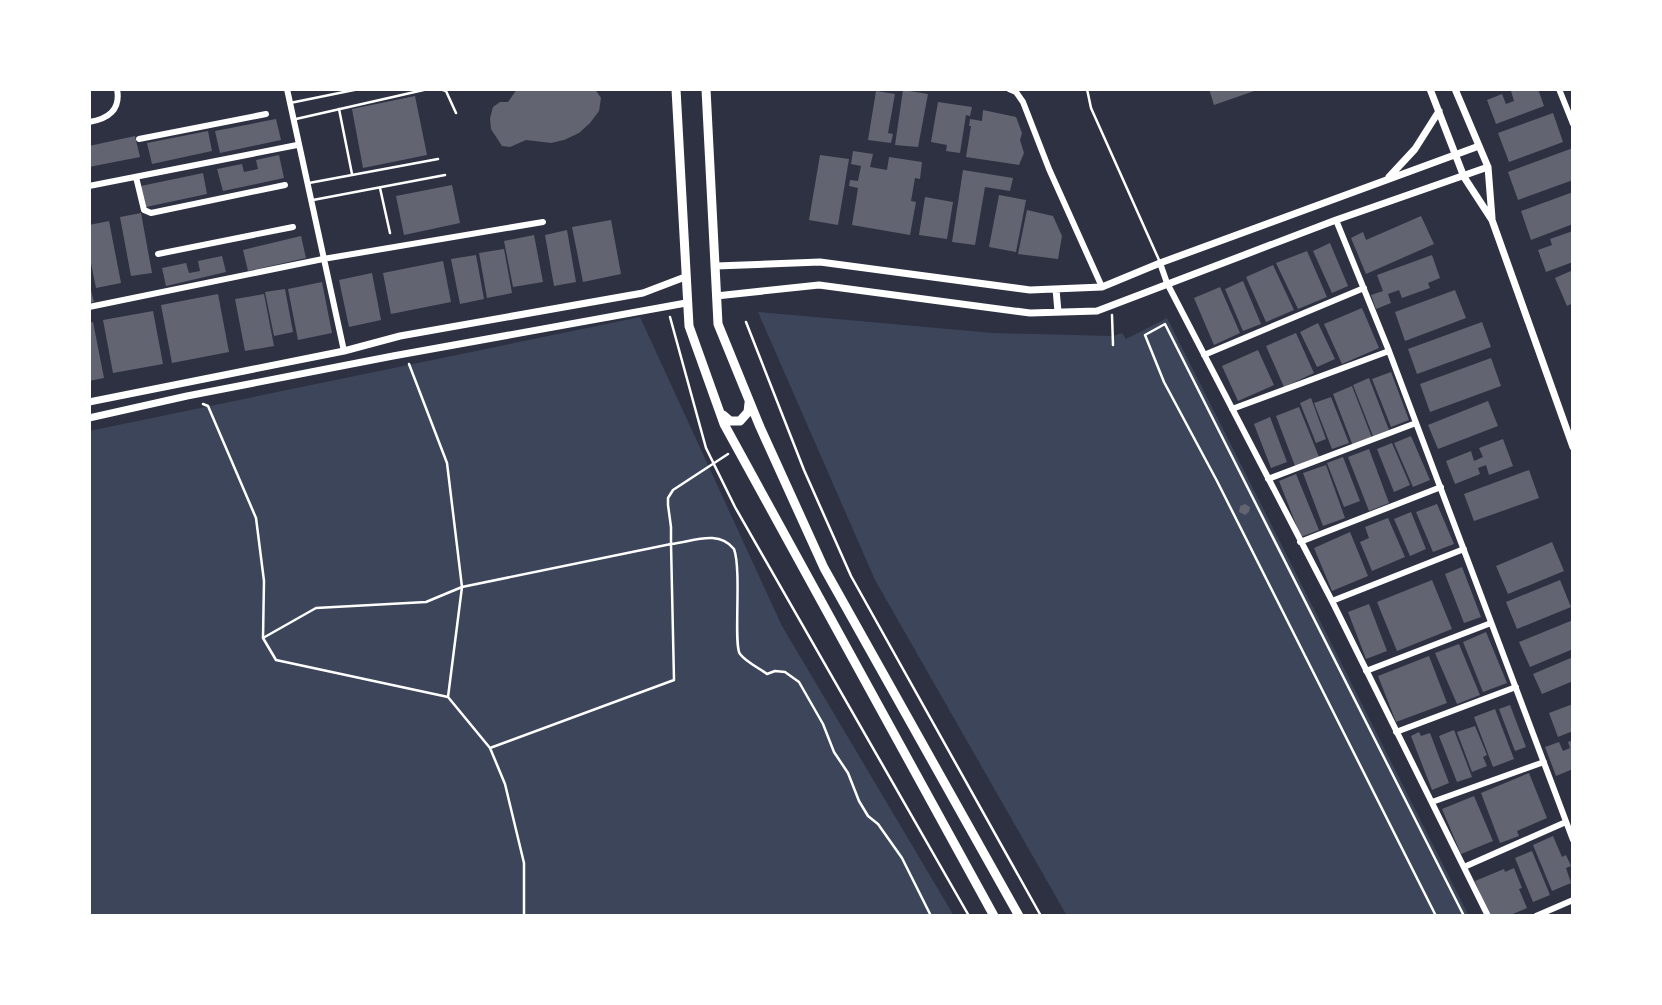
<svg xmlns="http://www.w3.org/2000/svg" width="1662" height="1005" font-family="'Alegreya Sans',sans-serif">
<rect width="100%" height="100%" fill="#2d3142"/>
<path fill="#3c4559" d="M758,312l235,21 120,3 9,-3 4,6 41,-21 302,598h-402l-192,-336z
M640,317l142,309 172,290h-865v-485z"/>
<path fill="#626471" d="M517,89h78l6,9 -2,13 -9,12 -11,10 -15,7 -13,3 -25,-3 -16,7 -8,-1 -11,-17 -1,-11 3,-11 7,-5h8z
M1209,89h48v1l-43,15z
M1516,89h22l6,17 -48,18 -9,-24 15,-6 4,10 8,-3 -3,-10z
M903,90l25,4 -10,53 -23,-2z
M876,91l19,3 -7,39 5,1 -2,9 -23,-3z
M415,96l12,59 -64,13 -11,-59z
M938,102l34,5 -2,9 -4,-1 -6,38 -14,-2 1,-6 -16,-3z
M983,110l33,7 6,16 -2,7 4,13 -5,12 -53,-8 5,-31h-2l1,-7 12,2z
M1553,113l10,29 -54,20 -11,-29z
M276,119l5,21 -61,13 -5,-22z
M208,131l4,20 -60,13 -5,-21z
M135,136l5,21 -51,10v-21z
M1573,148v32l-55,20 -10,-28z
M853,151l20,3 -3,13 17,3 2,-13 33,5 -2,17 -5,-1 -4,23 5,1 -6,33 -58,-10 6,-37 -9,-2 1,-6 8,1 3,-15 -10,-2z
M279,155l5,23 -61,13 -6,-22 25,-5 2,8 14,-3 -2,-9z
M820,155l29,4 -11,66 -29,-5z
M963,170l50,8 -3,13 -25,-4 -10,58 -23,-3z
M203,173l4,21 -61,13 -5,-21z
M452,185l8,38 -56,12 -8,-39z
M1573,192v32l-42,16 -10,-29z
M999,195l27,5 -10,52 -27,-5z
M925,197l28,5 -6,37 -28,-4z
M1027,210l26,6 9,20 -4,23 -40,-5z
M141,213l11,60 -21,3 -11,-59z
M1421,216l13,28 -68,30 -15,-36 12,-6 3,8z
M611,220l10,54 -38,8 -11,-55z
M109,221l12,62 -25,5 -7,-35v-28z
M567,230l9,52 -22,4 -9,-51z
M1573,231v31l-27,10 -8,-22 14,-5 -2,-6z
M534,235l9,47 -30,5 -9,-46z
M301,236l5,22 -58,13 -5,-21z
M1330,243l18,43 -16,7 -19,-42z
M504,249l8,44 -25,5 -8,-45z
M1307,251l20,46 -29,12 -22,-46z
M476,255l8,44 -24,5 -9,-45z
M1432,255l8,23 -12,5 2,5 -28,10 -3,-8 -11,4 3,9 -15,6 -5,-14 12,-4 -6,-16z
M222,256l4,16 -60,14 -4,-18 24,-5 3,10 11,-2 -2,-10z
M443,261l8,41 -60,12 -8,-41z
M1273,265l21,45 -28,12 -20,-45z
M1573,270v33l-6,3 -12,-28z
M372,273l9,47 -32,7 -10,-47z
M1243,281l18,43 -18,7 -18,-42z
M322,282l10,51 -34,7 -10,-51z
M89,283l5,19 -5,1z
M1220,287l20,46 -26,12 -20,-47z
M285,289l8,43 -19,4 -9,-44z
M1455,290l11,28 -61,23 -10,-29z
M218,294l11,58 -57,11 -11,-58z
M264,294l10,52 -29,5 -10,-52z
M1362,308l17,40 -37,16 -18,-40z
M153,311l10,53 -50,9 -10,-53z
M93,322l11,56 -15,3v-58z
M1482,322l9,25 -74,27 -9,-25z
M1318,323l17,36 -18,8 -17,-35z
M1296,333l18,40 -30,14 -18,-41z
M1258,350l16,35 -36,16 -16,-35z
M1491,358l10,28 -71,26 -10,-28z
M1391,372l18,48 -18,7 -19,-48z
M1369,378l20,52 -16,6 -20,-51z
M1352,386l20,52 -19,8 -20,-52z
M1331,397l18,46 -17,6 -18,-46z
M1311,398l15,41 -10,4 -16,-40z
M1488,401l10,25 -60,23 -10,-24z
M1299,407l20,50 -24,9 -19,-50z
M1270,417l17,45 -16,6 -17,-44z
M1411,436l19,44 -17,7 -19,-44z
M1503,439l10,27 -24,9 -3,-10 -8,3 2,6 -25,10 -9,-23 25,-10 3,10 9,-4 -4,-9z
M1392,443l18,42 -16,7 -17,-43z
M1369,449l20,54 -20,8 -21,-54z
M1343,457l17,44 -16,6 -17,-44z
M1326,465l19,53 -22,8 -20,-53z
M1529,470l10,28 -65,23 -10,-27z
M1296,474l23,56 -18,7 -22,-56z
M1245,504l5,3 -1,5 -4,3 -6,-3 1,-6z
M1437,504l17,40 -21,8 -17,-40z
M1411,512l15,37 -16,7 -16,-37z
M1388,518l17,39 -33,14 -12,-29 9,-4 -4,-11z
M1350,532l18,44 -36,15 -18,-43z
M1552,542l12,29 -56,23 -12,-28z
M1462,567l19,50 -17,6 -19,-49z
M1432,580l20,49 -55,22 -20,-49z
M1560,580l11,27 -54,22 -11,-27z
M1369,604l18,47 -21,8 -18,-47z
M1573,620v29l-43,18 -11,-25z
M1486,632l21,51 -24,9 -20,-50z
M1459,644l21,51 -23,9 -22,-51z
M1429,656l18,47 -51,19 -18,-46z
M1573,657v24l-31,13 -9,-20z
M1573,704v27l-15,6 -9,-24z
M1510,705l16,42 -11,4 -16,-42z
M1495,709l19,50 -21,8 -19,-50z
M1475,726l12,29 -4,2 4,9 -15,6 -15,-40z
M1454,730l18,47 -15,5 -18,-46z
M1419,732l2,4 9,-3 19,50 -17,7 -21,-54z
M1573,740v29l-17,7 -11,-29 14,-5 4,9 7,-3 -2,-6z
M1529,773l18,45 -30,13 2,5 -19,7 -19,-50z
M1474,796l19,45 -32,13 -19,-45z
M1553,836l9,21 4,-2 5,11 -5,2 5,15 -19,8 -19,-46z
M1532,851l18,44 -17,7 -18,-44z
M1514,868l8,20 -3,1 8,19 -19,8h-19l-14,-35 29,-12 1,3z"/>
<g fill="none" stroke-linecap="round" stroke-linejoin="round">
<path stroke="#fff" stroke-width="2.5" d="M1112,315l1,30
M670,317l36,131 29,59 234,409
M746,322l58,148 47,106 190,340
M203,404l5,2 48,112 8,63 -1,57 13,22 172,37 42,51 15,36 19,79v53
M728,454l-55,36 -5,8v7l3,22v17c21,-2 47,-15 63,5 8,22 -1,96 6,105 6,8 19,14 27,20l8,-3 10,1 14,10 24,42 11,28 14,21 11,28 9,15 10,8 24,34 29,58
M263,638l53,-30 110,-6 36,-15 -15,-124 -38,-99
M448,697l14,-110 209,-43 3,136 -184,68
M1436,916l-219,-435 -53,-99 -19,-47 20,-11 299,592"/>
<path stroke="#fff" stroke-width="2.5" d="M440,89l6,2 10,22
M1087,89l4,19 68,152
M290,103l69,-14
M339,109l13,65
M296,119l132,-30
M309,183l129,-24
M380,188l10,45
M313,200l132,-25"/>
<path stroke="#fff" stroke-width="6" d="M287,89l57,262
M1009,89l7,3 7,10 26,67 53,118
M1559,89l14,35
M89,122c19,-3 32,-12 28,-33
M139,139l127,-25
M136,177l8,33 7,3 134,-28
M89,186l208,-41
M1336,220l53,131 184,489
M158,254l135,-27
M1160,263l7,20 165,318 156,315
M89,307l234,-48 220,-37
M1204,355l160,-67
M1232,409l157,-58
M1268,479l148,-56
M1300,542l141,-55
M1332,601l132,-52
M1366,671l125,-48
M1396,732l120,-45
M1432,802l112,-40
M1464,867l102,-45
M1536,916l37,-16"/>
<path stroke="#fff" stroke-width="7" d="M1430,89l34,88 28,43 81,227
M1455,89l33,78 4,51
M1389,177l26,-28 24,-38
M716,266l104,-4 210,28 72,-3 58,-24 319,-117
M1056,289l2,23
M716,296l103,-11 211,28 67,-2 239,-91 152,-53
M89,402l255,-51 56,-15 243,-43 42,-16
M89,418l98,-22 206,-40 293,-53"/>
<path stroke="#fff" stroke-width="9" d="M676,89l13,237 35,98 270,492
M706,89l12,235 42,103 64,141 195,348
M723,415l7,6h10l8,-9 1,-9"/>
</g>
<rect width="1662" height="1005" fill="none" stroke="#ffffff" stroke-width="182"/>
</svg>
